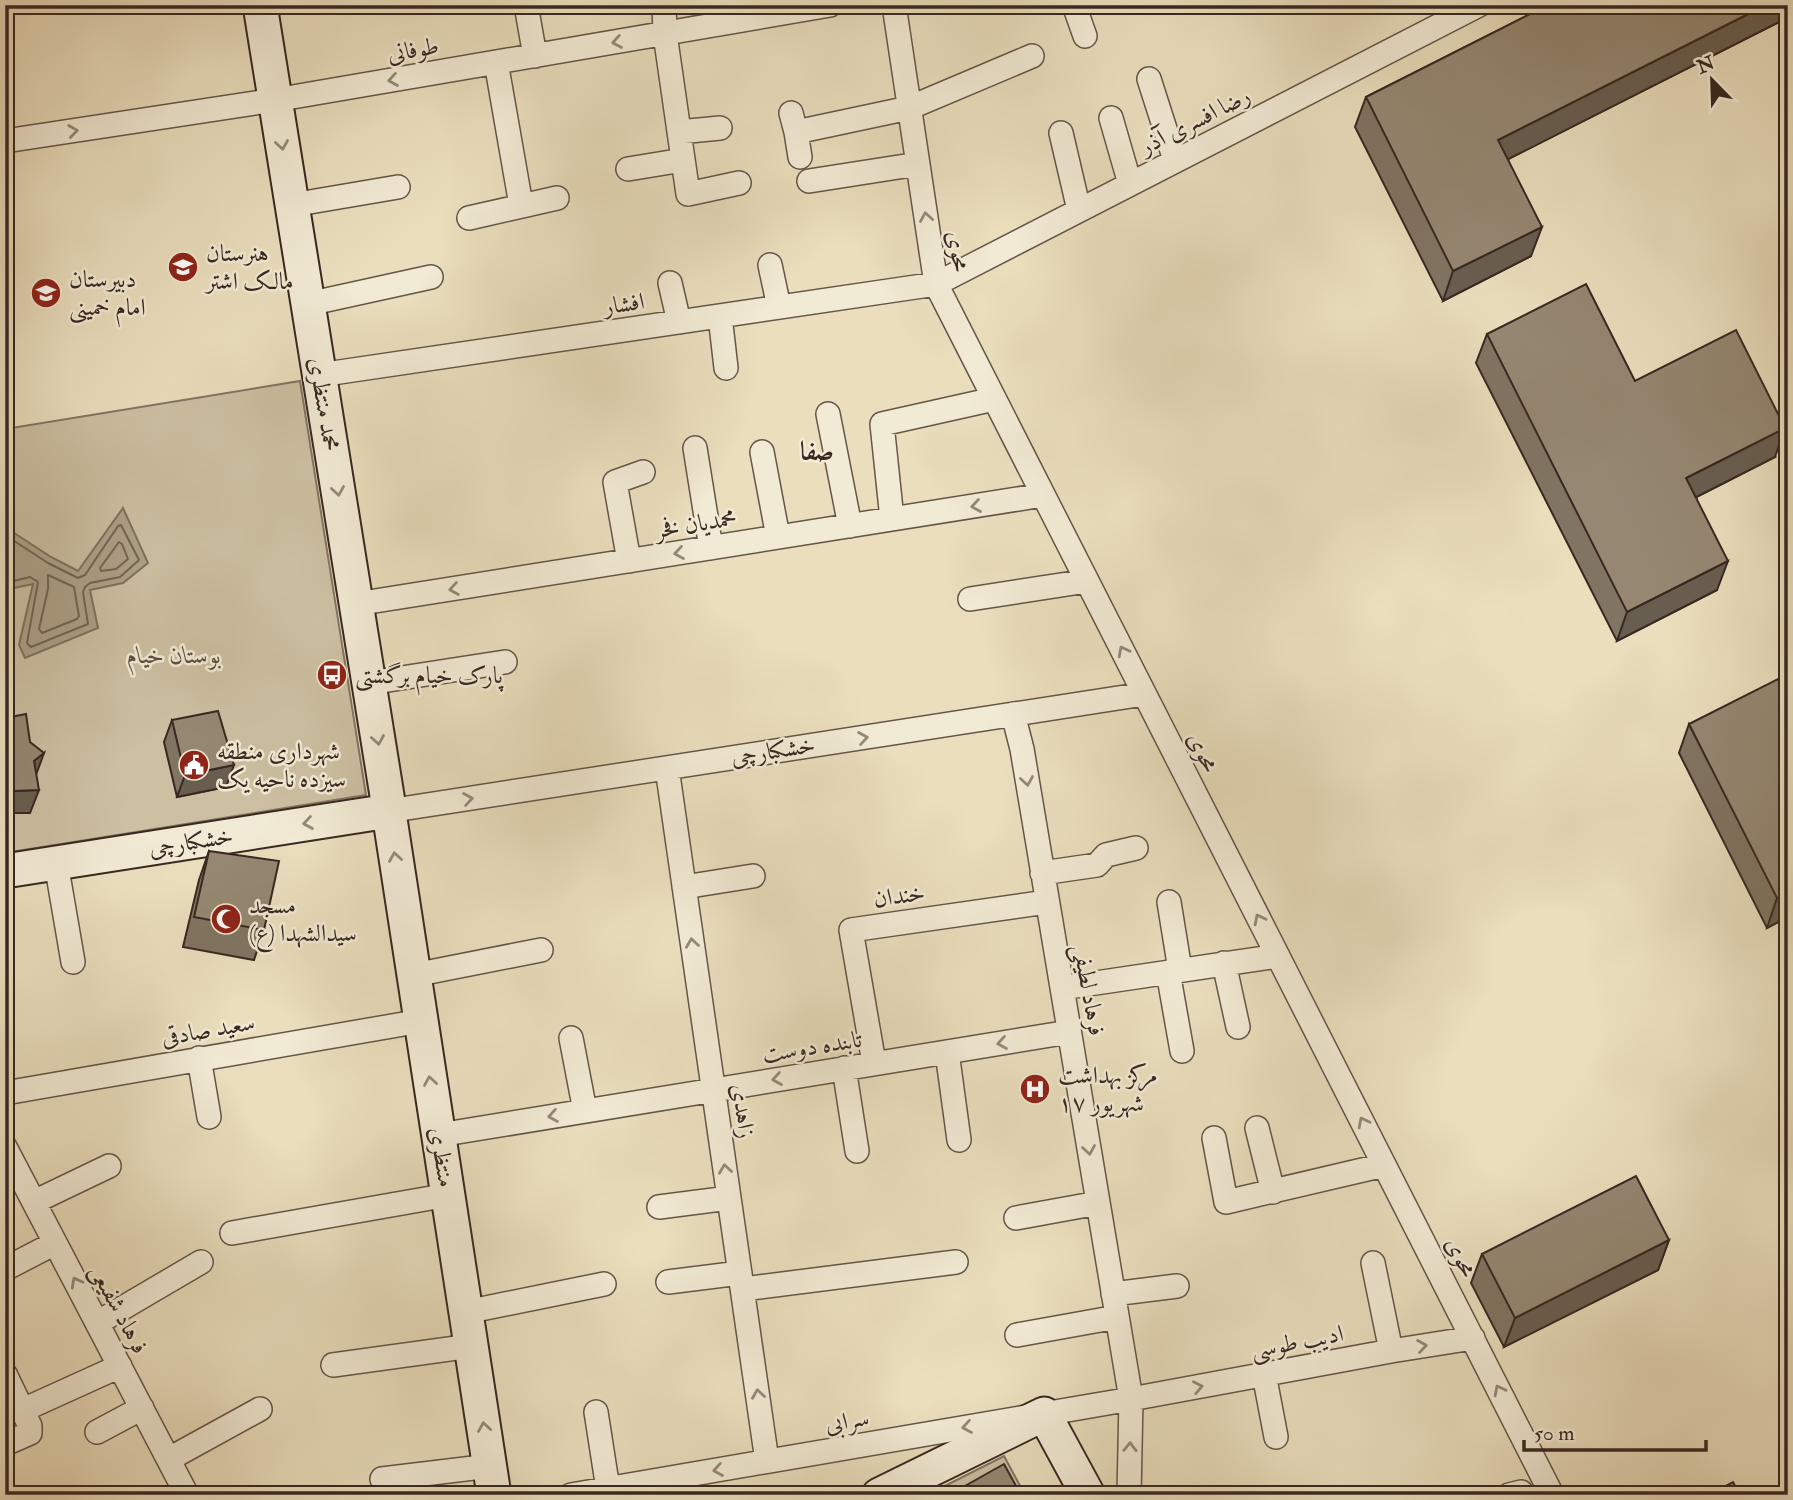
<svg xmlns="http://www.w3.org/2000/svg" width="1793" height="1500" font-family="'IM FELL Double Pica',Amiri,serif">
<rect width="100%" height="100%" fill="#eadebd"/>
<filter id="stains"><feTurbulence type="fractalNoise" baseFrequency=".00286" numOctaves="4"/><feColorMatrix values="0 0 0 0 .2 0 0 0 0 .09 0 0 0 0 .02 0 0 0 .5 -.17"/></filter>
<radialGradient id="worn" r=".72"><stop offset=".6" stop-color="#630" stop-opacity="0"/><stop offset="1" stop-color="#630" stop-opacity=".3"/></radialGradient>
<path fill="#ccbfa2" stroke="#827462" stroke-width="2" d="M300,381l66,414 -361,58v-424z
M1004,1456l21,39h-98z"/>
<path fill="#ada088" stroke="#7e705f" stroke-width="2" d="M123,508l25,55 -25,20 -33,7 8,38 -73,30 -6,-13 14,-61 -28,6v-63l46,30 27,14z"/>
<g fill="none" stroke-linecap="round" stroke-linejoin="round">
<path stroke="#726454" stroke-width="2" d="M5,535l43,28 30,15 7,-3 33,-49 3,-1 18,35 -19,17 -30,6 -5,4 -2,5 5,32 -57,23 -4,-4 11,-61 -8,-5 -25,6
M119,542l3,2 6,15 -12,10 -15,2 -1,-3z
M48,575l26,12 5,29 -2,3 -35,14 -3,-4 9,-40z"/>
<g stroke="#645648" stroke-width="26">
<path id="minor" d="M526,5l9,51
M664,5l1,29 23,160 51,-11
M894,5l42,279 616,1211
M1074,5l11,31
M496,62l25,143
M1149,79l26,81
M791,113l5,19 113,-24 123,-52
M1111,118l19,66
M679,132l41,-4
M796,132l4,25
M1061,133l18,77
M5,141l270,-41 555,-95
M628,169l55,-9
M809,181l109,-17
M292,205l106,-18
M469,218l88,-20
M770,265l9,42
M670,283l9,39
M308,304l123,-27
M720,316l6,52
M319,375l617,-91 543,-279
M828,414l22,112
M695,448l16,100
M762,452l16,85
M892,519l-10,-95 112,-25
M629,561l-14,-79 28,-10
M970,599l117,-18
M356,604l687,-109
M369,683l136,-21
M1013,714l9,35 109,650 -2,96
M667,768l100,693
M401,809l743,-115
M56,863l17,99
M1042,873l55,-8 9,-10 30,-7
M684,887l69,-11
M1169,902l11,68
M1224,963l14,64
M1168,972l14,79
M414,975l127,-25
M1062,988l216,-32
M571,1038l14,73
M947,1052l12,88
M199,1058l10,59
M874,1063l-23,-133 196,-28
M844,1068l13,83
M5,1093l416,-72
M1257,1128l16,64
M439,1135l630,-103
M1214,1138l12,64 158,-37
M5,1147l182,348
M34,1202l75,-36
M659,1207l70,-9
M1016,1218l82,-15
M232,1233l216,-38
M1373,1263l18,88
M5,1269l50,-26
M668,1282l72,-9
M743,1289l213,-27
M1113,1294l64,-8
M466,1312l138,-28
M97,1323l104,-61
M1017,1335l100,-18
M333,1365l138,-19
M5,1374l25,52v7l-25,11
M1264,1374l12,63
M23,1410l97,-44
M596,1412l12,77
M97,1432l45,-24
M169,1459l91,-50
M382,1479l108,-13
M571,1495l560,-96 260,-48 82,-13
M1509,1495l12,-3"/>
</g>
<g stroke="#382821" stroke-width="37">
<path id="secondary" d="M260,5l128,797
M390,819l104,676
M5,871l371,-58
M879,1495l165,-81 44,81"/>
</g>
<use href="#minor" stroke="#f1ead4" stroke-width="23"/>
<use href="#secondary" stroke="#f1ead4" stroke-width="33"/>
</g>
<path fill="#807462" stroke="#382821" stroke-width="2" d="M1548,5h240v34l-9,-17 -271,137 23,97 -88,45 -88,-174 11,-30z
M1487,334l148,47 140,76 -79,40 21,93 -100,51 -141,-278z
M172,720l54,67 -49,10 -13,-55z
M1689,724l99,193 -21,11 -88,-175z
M209,851l55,79 -10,30 -71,-13 16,-67z
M1669,1240l-11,30 -154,77 -33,-64 11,-29z"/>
<path fill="#685e50" stroke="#382821" stroke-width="2" d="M1766,5h20l-7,17 -292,148 11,-30z
M1542,227l-11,29 -88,45 10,-30z
M1785,428l-10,29 -100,51 11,-30z
M1728,561l-11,29 -100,51 10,-29z
M44,753l-8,22 -2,-14z
M234,765l-8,22 -49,10 8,-22z
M39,790l-9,23h-25v-14l9,-8z
M1788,893v24l-21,11 10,-30z
M1669,1240l-11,30 -154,77 11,-29z"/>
<path fill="#958772" stroke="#382821" stroke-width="2" d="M1548,5h218l-268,135 44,87 -89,44 -87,-174z
M1586,284l49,97 101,-51 49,98 -99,50 42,83 -101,51 -140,-278z
M1778,679l10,20v194l-11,5 -88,-174z
M218,711l16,54 -49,10 -13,-55z
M26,714l4,28 14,11 -10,8 5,29 -25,1 -9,8v-81z
M209,851l70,10 -15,69 -70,-13z
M1636,1176l33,64 -154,78 -33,-64z
M1004,1464l17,31h-72z
M1733,1482l7,13h-31z"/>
<defs><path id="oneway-chevron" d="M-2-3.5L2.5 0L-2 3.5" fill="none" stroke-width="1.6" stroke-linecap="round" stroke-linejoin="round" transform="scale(1.75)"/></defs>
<g stroke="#94897a">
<use href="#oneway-chevron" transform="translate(617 42) rotate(170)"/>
<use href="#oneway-chevron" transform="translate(393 80) rotate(170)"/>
<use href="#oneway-chevron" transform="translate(73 131) rotate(-8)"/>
<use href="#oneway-chevron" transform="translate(282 145) rotate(81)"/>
<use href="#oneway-chevron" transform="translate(926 217) rotate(-99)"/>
<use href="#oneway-chevron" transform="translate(338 491) rotate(81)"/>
<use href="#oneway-chevron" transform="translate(976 506) rotate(171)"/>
<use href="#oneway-chevron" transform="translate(679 553) rotate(171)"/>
<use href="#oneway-chevron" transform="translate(454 589) rotate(171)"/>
<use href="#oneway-chevron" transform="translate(1123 651) rotate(-117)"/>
<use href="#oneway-chevron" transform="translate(863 738) rotate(-9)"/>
<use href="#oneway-chevron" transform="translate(378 740) rotate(81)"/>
<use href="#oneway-chevron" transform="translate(1027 781) rotate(81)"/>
<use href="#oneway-chevron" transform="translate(468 799) rotate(-9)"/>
<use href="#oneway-chevron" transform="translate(308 823) rotate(171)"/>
<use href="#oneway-chevron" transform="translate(395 857) rotate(-99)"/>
<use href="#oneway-chevron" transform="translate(1259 919) rotate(-117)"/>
<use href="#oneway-chevron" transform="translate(692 943) rotate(-98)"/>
<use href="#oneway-chevron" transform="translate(1002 1043) rotate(171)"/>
<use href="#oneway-chevron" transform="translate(777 1079) rotate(171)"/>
<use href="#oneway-chevron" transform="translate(430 1081) rotate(-99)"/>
<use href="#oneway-chevron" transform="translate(553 1116) rotate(170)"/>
<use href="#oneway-chevron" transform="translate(1363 1122) rotate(-117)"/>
<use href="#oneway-chevron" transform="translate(1089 1150) rotate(81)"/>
<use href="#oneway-chevron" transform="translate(725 1169) rotate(-98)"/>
<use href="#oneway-chevron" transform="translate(76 1282) rotate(-118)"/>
<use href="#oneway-chevron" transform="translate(1422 1346) rotate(-9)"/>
<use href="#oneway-chevron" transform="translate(1198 1387) rotate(-11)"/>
<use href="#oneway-chevron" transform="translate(1499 1390) rotate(-117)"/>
<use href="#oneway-chevron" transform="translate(758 1394) rotate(-98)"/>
<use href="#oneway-chevron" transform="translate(484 1427) rotate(-99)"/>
<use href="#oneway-chevron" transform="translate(967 1427) rotate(170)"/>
<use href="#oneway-chevron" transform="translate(1130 1447) rotate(-89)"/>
<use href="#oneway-chevron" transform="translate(718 1470) rotate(170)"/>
</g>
<defs>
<g id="school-disc" transform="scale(1.575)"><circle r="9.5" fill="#8f2418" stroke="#f1ead4"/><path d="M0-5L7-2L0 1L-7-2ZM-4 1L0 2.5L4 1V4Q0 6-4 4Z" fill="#fff"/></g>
<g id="bus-disc" transform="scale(1.575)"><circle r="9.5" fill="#8f2418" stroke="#f1ead4"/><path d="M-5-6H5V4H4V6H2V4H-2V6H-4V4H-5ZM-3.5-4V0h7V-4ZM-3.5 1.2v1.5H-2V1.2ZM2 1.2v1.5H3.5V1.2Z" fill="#fff"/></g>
<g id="civic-disc" transform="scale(1.575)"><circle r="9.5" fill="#8f2418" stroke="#f1ead4"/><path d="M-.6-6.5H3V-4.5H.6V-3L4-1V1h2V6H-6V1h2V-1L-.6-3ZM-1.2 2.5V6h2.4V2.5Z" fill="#fff"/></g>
<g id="mosque-disc" transform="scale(1.575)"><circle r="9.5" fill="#8f2418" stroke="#f1ead4"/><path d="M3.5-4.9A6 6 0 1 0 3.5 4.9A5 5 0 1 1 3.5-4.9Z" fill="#fff"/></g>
<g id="hospital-disc" transform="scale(1.575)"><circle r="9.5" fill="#8f2418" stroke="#f1ead4"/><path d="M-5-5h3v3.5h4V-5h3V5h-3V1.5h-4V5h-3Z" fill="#fff"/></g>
</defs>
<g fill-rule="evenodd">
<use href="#school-disc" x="183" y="267"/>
<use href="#school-disc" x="46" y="293"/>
<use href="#bus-disc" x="332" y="675"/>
<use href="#civic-disc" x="194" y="765"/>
<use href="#mosque-disc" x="226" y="919"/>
<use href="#hospital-disc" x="1035" y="1089"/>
</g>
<g text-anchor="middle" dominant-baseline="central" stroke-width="5" stroke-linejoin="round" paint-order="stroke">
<g font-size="24" fill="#382821" stroke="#f1ead4">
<text transform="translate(413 50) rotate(-10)">طوفانی</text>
<text transform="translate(1195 121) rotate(-27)">رضا افسری آذر</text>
<text transform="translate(958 251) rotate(80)">محوی</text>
<text transform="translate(624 304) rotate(-8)">افشار</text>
<text transform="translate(324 404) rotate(81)">محمد منتظری</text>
<text transform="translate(696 524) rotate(-9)">محمدیان فخر</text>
<text transform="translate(773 751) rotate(-9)">خشکبارچی</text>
<text transform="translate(1203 752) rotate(63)">محوی</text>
<text transform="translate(191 842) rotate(-9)">خشکبارچی</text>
<text transform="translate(899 896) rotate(-8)">خندان</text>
<text transform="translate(1089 990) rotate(80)">فرهاد لطیفی</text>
<text transform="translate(208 1030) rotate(-10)">سعید صادقی</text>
<text transform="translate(812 1047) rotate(-9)">تابنده دوست</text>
<text transform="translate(743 1111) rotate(82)">زاهدی</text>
<text transform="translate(442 1157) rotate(81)">منتظری</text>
<text transform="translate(1461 1257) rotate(63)">محوی</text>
<text transform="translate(119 1309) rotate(62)">فرهاد شفیعی</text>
<text transform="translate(1297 1342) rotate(-11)">ادیب طوسی</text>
<text transform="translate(847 1421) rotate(-10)">سرابی</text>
</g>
<g font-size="24" fill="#382821" stroke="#f1ead4" text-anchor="start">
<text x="206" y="253">هنرستان<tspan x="206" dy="28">مالک اشتر</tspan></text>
<text x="69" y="279">دبیرستان<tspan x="69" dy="28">امام خمینی</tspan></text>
<text x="355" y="675">پارک خیام برگشتی</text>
<text x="217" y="751">شهرداری منطقه<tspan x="217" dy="28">سیزده ناحیه یک</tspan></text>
<text x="249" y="905">مسجد<tspan x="249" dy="28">سیدالشهدا (ع)</tspan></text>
<text x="1058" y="1075">مرکز بهداشت<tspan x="1058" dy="28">۱۷ شهریور</tspan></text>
</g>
<g font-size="24" font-style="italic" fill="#5d4e41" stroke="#f1ead4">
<text x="174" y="655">بوستان خیام</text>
</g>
<g font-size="26" font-weight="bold" fill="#382821" stroke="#f1ead4">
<text x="817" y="452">صفا</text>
</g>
</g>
<rect width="1793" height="1500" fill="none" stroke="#eadebd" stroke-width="28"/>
<rect x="7" y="7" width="1779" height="1486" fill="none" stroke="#382821" stroke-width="3.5"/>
<rect x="14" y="14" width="1765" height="1472" fill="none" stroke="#382821" stroke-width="2"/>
<g transform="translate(1712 80) rotate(337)" stroke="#f1ead4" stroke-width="5" paint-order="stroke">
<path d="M0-5L12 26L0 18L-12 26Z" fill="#382821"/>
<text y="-10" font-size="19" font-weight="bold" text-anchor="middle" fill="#382821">N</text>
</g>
<path d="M1524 1440v10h182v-10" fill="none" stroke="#382821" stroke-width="3.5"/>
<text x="1534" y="1440" font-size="21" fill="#382821" stroke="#f1ead4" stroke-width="5" paint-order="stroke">50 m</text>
<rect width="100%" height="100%" filter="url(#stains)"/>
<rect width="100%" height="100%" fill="url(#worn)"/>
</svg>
